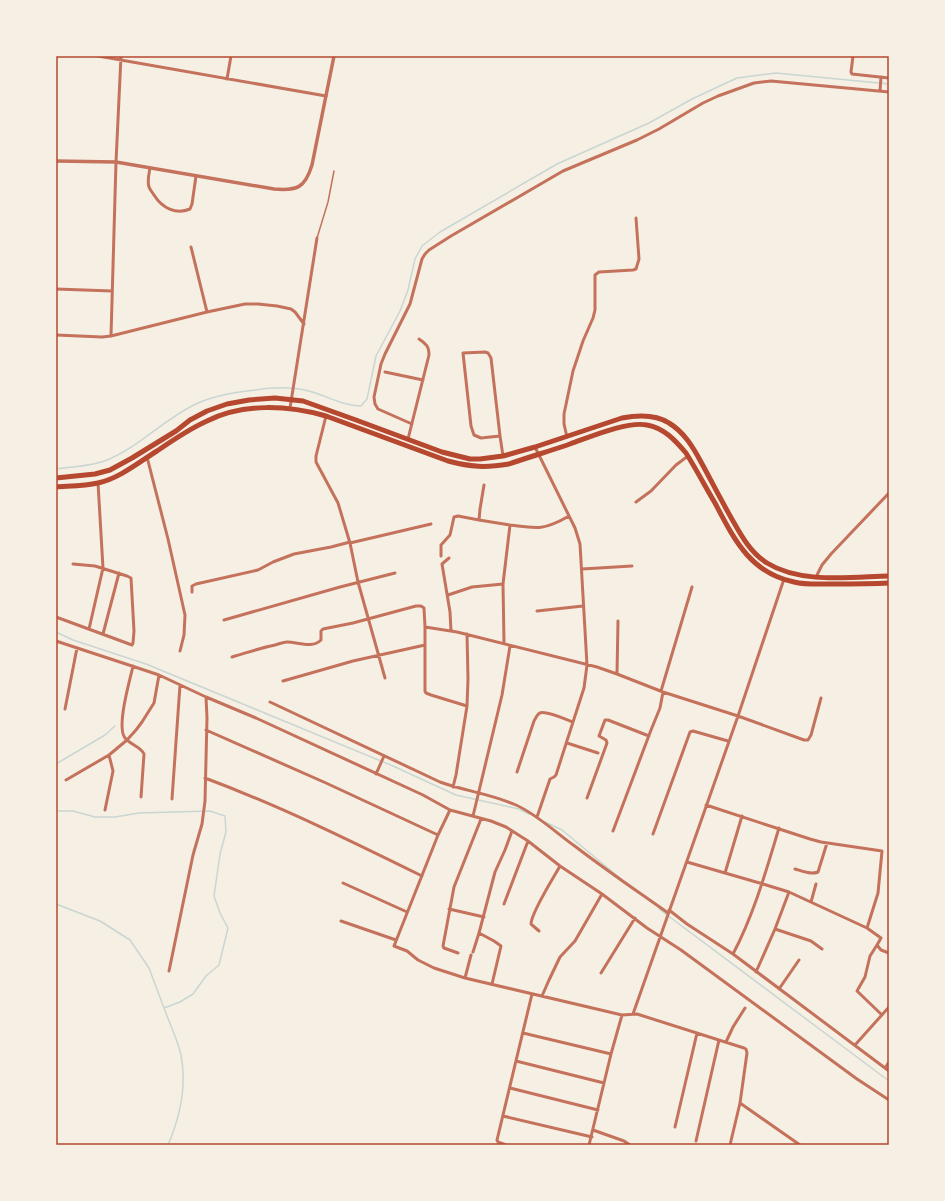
<svg xmlns="http://www.w3.org/2000/svg" width="945" height="1201" font-family="'DM Sans',sans-serif">
<rect width="100%" height="100%" fill="#f6efe4"/>
<g fill="none" stroke-linecap="round" stroke-linejoin="round">
<path stroke="#c9d6d2" stroke-width="1.5" d="M56,469c17,-3 35,-2 51,-9 32,-13 57,-41 89,-56 16,-8 41,-12 59,-14 18,-3 37,-3 54,1 18,5 34,15 52,15l6,-7 9,-43 24,-45 8,-21 7,-31 7,-13 18,-14 117,-68 92,-41 43,-24 45,-21 39,-5 113,11
M56,632l17,8 73,24 247,102 63,29 63,14 10,5
M56,764l49,-29 10,-9
M56,811h17l22,6h20l24,-4 71,-2 15,5 1,16 -6,22 -6,42 6,17 8,15 -9,37 -13,11 -13,18 -13,8 -16,6c5,14 14,33 17,47 6,31 -1,62 -13,90
M545,822l17,8 58,48
M56,904l44,17 30,19 19,28 15,40
M659,909l230,172"/>
<path stroke="#c5725c" stroke-width="1.5" d="M317,238l11,-36 6,-31"/>
<path stroke="#c5725c" stroke-width="3" d="M98,56l228,40
M853,56l-2,16 1,2 37,4
M227,79l4,-23
M880,91l1,-14
M150,168c-1,6 -3,13 -1,19 1,3 4,6 5,8 8,13 22,20 36,14l2,-5 4,-28
M191,247l16,65
M56,289l56,2
M56,335l46,2 9,-1 96,-24 38,-8h13l19,2 14,3 4,3 9,12
M111,336l5,-174 5,-106
M385,372l38,8
M290,408l27,-170
M326,416l-10,40v6l22,41 12,40 8,39 27,96
M412,424l-34,-15 -3,-5 -1,-7 7,-33 4,-10 25,-50 12,-45 3,-5 4,-4 22,-14 112,-65 74,-31 22,-11 44,-26 15,-7 36,-13 17,-2 118,11
M500,436l-19,2 -7,-3 -3,-9 -8,-73 22,-1 3,1 3,5 9,78 3,20
M567,437l-3,-13v-10l9,-43 10,-30 10,-23 2,-8v-35l4,-3 34,-2 3,-1 3,-10 -3,-41
M408,439l21,-84c0,-9 -3,-11 -10,-16
M147,457l21,82 17,76 -1,20 -4,16
M484,485l-4,24 -1,11 31,5 -7,59 1,59
M636,502l15,-11 25,-26 12,-9
M510,525c28,4 35,5 59,-9
M350,543l81,-19
M441,556v-11l9,-10 4,-18 4,-1 21,4
M449,558l-7,6 8,48 1,19
M582,569l50,-3
M816,577l6,-12 9,-11 58,-61
M192,592v-6l4,-2 62,-14 15,-8 21,-8 37,-7 19,-5
M448,595l24,-8 31,-3
M537,611l46,-5
M56,617l76,28 1,-2 1,-12 -3,-53 -4,-2 -32,-10 -22,-2
M224,620l116,-33 55,-14
M425,627l32,5 140,35 20,7 46,18 75,24 66,24h4l3,-5 10,-37
M89,629l14,-61 -5,-85
M103,634l16,-61
M56,641l82,27 21,7 47,22 1,21 -2,83 -3,23 -9,31 -24,116
M232,657c14,-4 28,-9 43,-12 4,-1 8,-3 12,-3 11,0 25,7 34,-2v-9l2,-2 30,-6 63,-17h5l3,2 1,19v64l1,2 5,2 36,11
M133,666c-3,14 -17,61 -8,72 6,7 16,9 19,16l-3,43
M617,674l1,-53
M283,681l70,-20 72,-16
M661,691l31,-104
M206,697l50,21 167,77 27,15
M270,702l170,80c25,9 51,12 76,23 22,10 40,28 60,42 30,23 61,44 92,66
M65,709l12,-61
M206,730l120,53 112,52
M567,743l31,10
M517,772l17,-51c2,-3 3,-7 6,-8 5,-3 27,7 33,9l11,-34 3,-23 -7,-121 -5,-16 -40,-81
M376,774l8,-18
M205,778c75,28 146,63 217,98
M66,780l43,-25 18,-15 9,-10 6,-8 12,-19 5,-28
M453,787l3,-12 11,-69 1,-27 -1,-45
M587,798l20,-55 -1,-3 -7,-4 6,-16h3l41,16
M172,799l8,-114
M706,805l104,34 11,3 61,9 -4,42 -11,35
M105,810l8,-39 -4,-16
M473,816l29,-121 8,-49
M537,817l13,-38 4,-2 2,-2 17,-53
M613,831l38,-101 9,-22 3,-16
M653,834l37,-102 3,-1 35,10
M687,862l76,22 26,8 78,36 14,10 -4,7 4,5 8,3
M795,869c7,2 16,6 23,3l9,-29
M725,873l17,-57
M343,883l64,29
M789,892l-14,37 36,12 11,8
M811,902l5,-18
M504,904l24,-63
M449,909l35,8
M669,910l18,14 46,30 152,114
M341,921l55,19
M539,931l-8,-7c0,-11 23,-47 29,-58
M877,945l-7,11 -5,21 -8,14 25,24
M473,952l6,-19
M458,953l-14,-5 -1,-2 11,-59 27,-68
M733,954c21,-40 33,-83 46,-126
M756,972l19,-43
M601,973l34,-55
M465,978l6,-23
M492,984l9,-38 -7,-5 -15,-8 16,-61 10,-22 7,-19
M779,989l20,-29
M542,996l7,-16 11,-23 15,-16 27,-47
M633,1014l105,-298 46,-137
M523,1033l88,21
M726,1042l7,-15 12,-19
M855,1045l34,-38
M516,1061l88,22
M889,1062l-4,6 4,3
M510,1088l88,22
M740,1103l60,42
M503,1116l89,21
M675,1127l22,-94
M593,1130l31,11 6,4
M696,1141l23,-101
M506,1145l-8,-3 -1,-2 35,-146
M589,1145l22,-91 11,-39
M730,1145l10,-42 7,-50 -1,-4 -2,-1 -107,-34 -15,1 -157,-37 -31,-10 -16,-8 -11,-9 -13,-5 44,-111 12,-25 41,11 15,6 22,14 32,25 42,28 45,34 34,22 176,129 32,21"/>
<path stroke="#c5725c" stroke-width="3.5" d="M56,161l60,1 158,27c23,2 31,-1 38,-24l22,-109"/>
<path stroke="#b5482f" stroke-width="5" d="M56,478l39,-4 15,-4 22,-12 44,-27 14,-11 17,-9 20,-7 22,-4 26,-2 28,3 53,19 86,32 28,7h10l23,-3 32,-9 87,-29c16,-3 33,-4 47,5 15,9 24,24 32,39 11,20 21,40 32,59 9,16 18,32 34,42 34,21 83,14 122,13
M56,487c14,-1 29,-1 42,-4 22,-5 41,-21 59,-32 16,-11 32,-22 50,-30 36,-18 80,-16 119,-5l122,45c23,6 37,7 61,3 20,-7 41,-13 61,-20 20,-7 57,-23 77,-19 17,3 28,15 39,28 10,16 19,33 29,50 19,36 35,70 79,79 12,3 25,2 37,2 19,0 39,0 58,-1"/>
</g>
<rect width="945" height="1201" fill="none" stroke="#f6efe4" stroke-width="114"/>
<rect x="57" y="57" width="831" height="1087" fill="none" stroke="#b5482f" stroke-width="1.5"/>
</svg>
